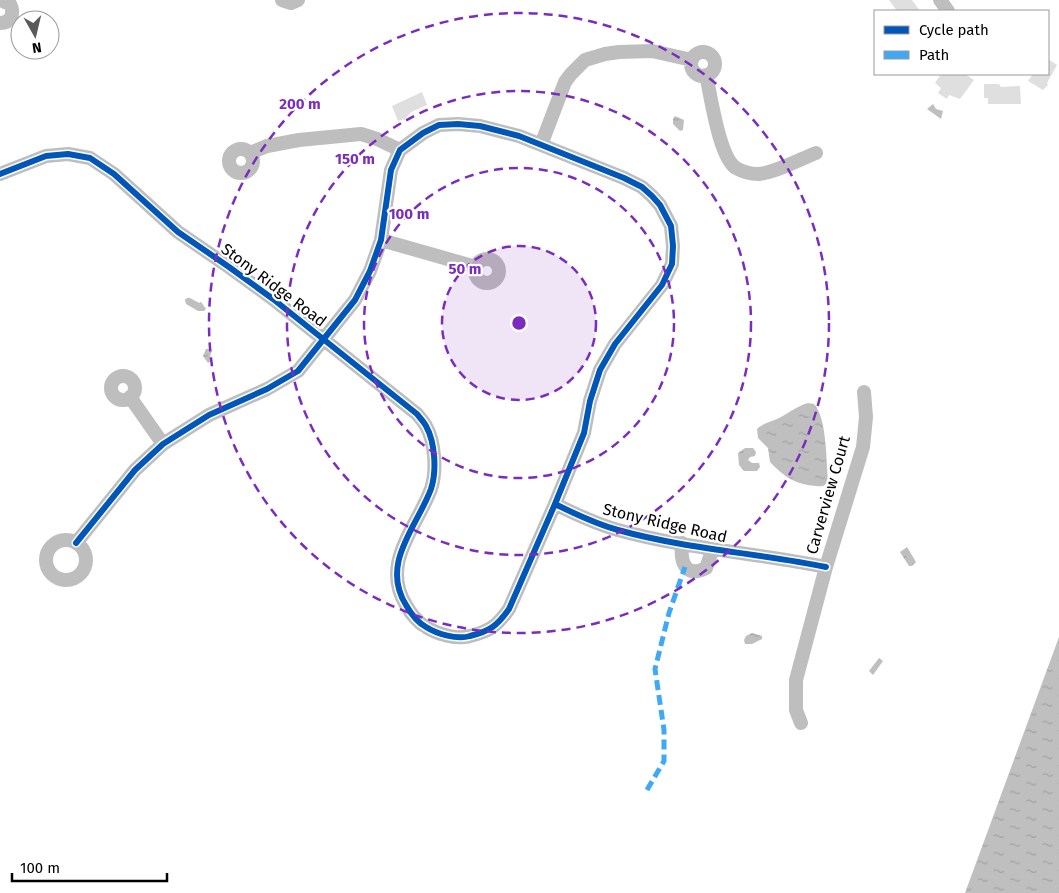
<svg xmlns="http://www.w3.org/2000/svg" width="1059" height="893" font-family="'Fira Sans',sans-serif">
<defs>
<pattern id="water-ripples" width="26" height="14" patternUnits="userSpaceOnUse" patternTransform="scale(1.25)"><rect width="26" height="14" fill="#bfbfbf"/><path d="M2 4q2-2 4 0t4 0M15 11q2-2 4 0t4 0" fill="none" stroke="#a2a2a2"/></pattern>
</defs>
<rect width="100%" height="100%" fill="#fff"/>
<path fill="url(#water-ripples)" d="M933,104l3,5 7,2 -2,8 -14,-10z
M675,116l9,4 -1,10 -3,1 -7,-7v-5z
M187,298h3l9,5 2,-1 5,7 -2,2h-6l-12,-7 -1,-4z
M206,349h4l2,2 -2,5 2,4 -4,3 -5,-7z
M808,403l6,1c13,14 12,56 14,75 -2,7 -5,8 -12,7 -20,-1 -33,-10 -46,-24l-2,-14 -10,-10 -1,-9c6,-6 14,-7 22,-11 10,-5 18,-12 29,-15z
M745,448h8l3,4 -1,4 -5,1 -2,3 4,3h7l1,4 -3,4h-13l-5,-6 -1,-12z
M907,547l9,15 -4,4h-3l-9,-14z
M752,633l10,3v3l-10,5h-7l-1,-4 2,-4z
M1059,637v256h-94z
M879,658l4,3 -10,14 -4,-4z"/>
<path fill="#dfdfdf" d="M889,0h23l8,11h-23z
M1048,59l9,6 -10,18 1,2 -5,5 -15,-9 5,-7h15z
M941,74h24l9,6 -14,19 -11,-4 -2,4 -9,-6 3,-5 -6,-5z
M984,84h15l2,3 19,-1 1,18h-33v-6h-4z
M422,92l5,13 -16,7 -6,7 -7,2 -6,-15z"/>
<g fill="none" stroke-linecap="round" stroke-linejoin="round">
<path stroke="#bebebe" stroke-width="14" d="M0,0l10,4c5,9 1,19 -10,19
M282,0l9,3 7,-3
M940,0l8,11
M691 64a12 12 0 1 1 24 0a12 12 0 1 1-24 0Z
M706,75c5,21 13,82 30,93 7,4 15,6 22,6 17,-1 42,-15 58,-21
M541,145l24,-63 6,-8 14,-14 20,-6 14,-2 33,-1 40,9
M229 161a12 12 0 1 1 24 0a12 12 0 1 1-24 0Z
M250,153l17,-7 32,-6 62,-6 16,5 23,11
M0,174l46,-18 22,-2 22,4 24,16 64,58 51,35 44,32 144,115c3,4 7,8 9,12 9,16 11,45 5,63 -14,38 -51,74 -25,116 5,9 11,17 20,22 11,7 31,13 44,9 20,-5 27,-10 39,-27l46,-105c20,10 41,20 63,26 68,19 139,23 208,37
M381,240l95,27
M475 271a12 12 0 1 1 24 0a12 12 0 1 1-24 0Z
M111 388a12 12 0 1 1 24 0a12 12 0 1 1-24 0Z
M130,397l33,47
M46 560a20 20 0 1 1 40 0a20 20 0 1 1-40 0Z
M76,543l59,-73 28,-26 46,-29 58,-26 31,-18 57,-71 15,-29 11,-31 10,-70 9,-20 23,-17 16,-8 19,-1 22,2 39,10 105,42 18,9 10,9 8,9 11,21 2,20 -1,18 -10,21 -47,59 -15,26 -10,31 -6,32 -29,71
M682,543c-2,18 3,36 24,25l4,-11 1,-8
M801,723l-5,-13v-30l30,-113 37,-120 3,-30 -2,-25"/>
<path stroke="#3fa9f5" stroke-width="5" stroke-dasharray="10 5" stroke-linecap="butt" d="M647,790l17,-29v-31l-9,-61 14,-56 16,-46"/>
<g stroke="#fff" stroke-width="9">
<path id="cycleway" d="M0,174l46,-18 22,-2 22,4 24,16 64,58 51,35 44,32 144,115c3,4 7,8 9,12 9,16 11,45 5,63 -14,38 -51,74 -25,116 5,9 11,17 20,22 11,7 31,13 44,9 20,-5 27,-10 39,-27l46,-105c20,10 41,20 63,26 68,19 139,23 208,37
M76,543l59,-73 28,-26 46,-29 58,-26 31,-18 57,-71 15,-29 11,-31 10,-70 9,-20 23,-17 16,-8 19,-1 22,2 39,10 105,42 18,9 10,9 8,9 11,21 2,20 -1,18 -10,21 -47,59 -15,26 -10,31 -6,32 -29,71"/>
</g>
<use href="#cycleway" stroke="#0057b8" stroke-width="6"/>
</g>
<circle cx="519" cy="323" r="77" fill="#7b2cbf" fill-opacity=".12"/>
<g fill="none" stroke="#7b2cbf" stroke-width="2.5" stroke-dasharray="9 6">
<circle cx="519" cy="323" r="77"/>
<circle cx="519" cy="323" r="155"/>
<circle cx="519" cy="323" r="232"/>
<circle cx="519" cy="323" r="310"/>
</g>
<g text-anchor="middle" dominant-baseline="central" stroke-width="4.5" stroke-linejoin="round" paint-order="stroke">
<g font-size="16" fill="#000" stroke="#fff">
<text transform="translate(274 285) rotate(37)">Stony Ridge Road</text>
<text transform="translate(828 495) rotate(-74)">Carverview Court</text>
<text transform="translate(665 523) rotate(13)">Stony Ridge Road</text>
</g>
</g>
<circle cx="519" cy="323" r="8" fill="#7b2cbf" stroke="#fff" stroke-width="2.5"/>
<g font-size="15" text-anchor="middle" font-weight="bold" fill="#7b2cbf" stroke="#fff" stroke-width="4.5" stroke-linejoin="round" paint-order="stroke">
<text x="300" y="109">200 m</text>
<text x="355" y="164">150 m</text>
<text x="409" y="219">100 m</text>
<text x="465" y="274">50 m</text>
</g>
<rect x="874" y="10" width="175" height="65" fill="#ffffff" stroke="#999999"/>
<rect x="884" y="26" width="25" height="8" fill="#0057b8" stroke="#999999"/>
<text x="919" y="35" font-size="15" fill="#000000">Cycle path</text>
<rect x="884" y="51" width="25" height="8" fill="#3fa9f5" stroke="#999999"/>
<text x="919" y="60" font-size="15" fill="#000000">Path</text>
<g transform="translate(35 35) rotate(172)"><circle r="24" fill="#ffffff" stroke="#999999"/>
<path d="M0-4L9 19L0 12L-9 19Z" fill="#595959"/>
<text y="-8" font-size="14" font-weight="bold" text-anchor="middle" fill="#000000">N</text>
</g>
<path d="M12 873v8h155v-8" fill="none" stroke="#000000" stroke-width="2.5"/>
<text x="20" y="873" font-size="15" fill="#000000" stroke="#ffffff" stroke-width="4" paint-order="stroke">100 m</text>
</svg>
